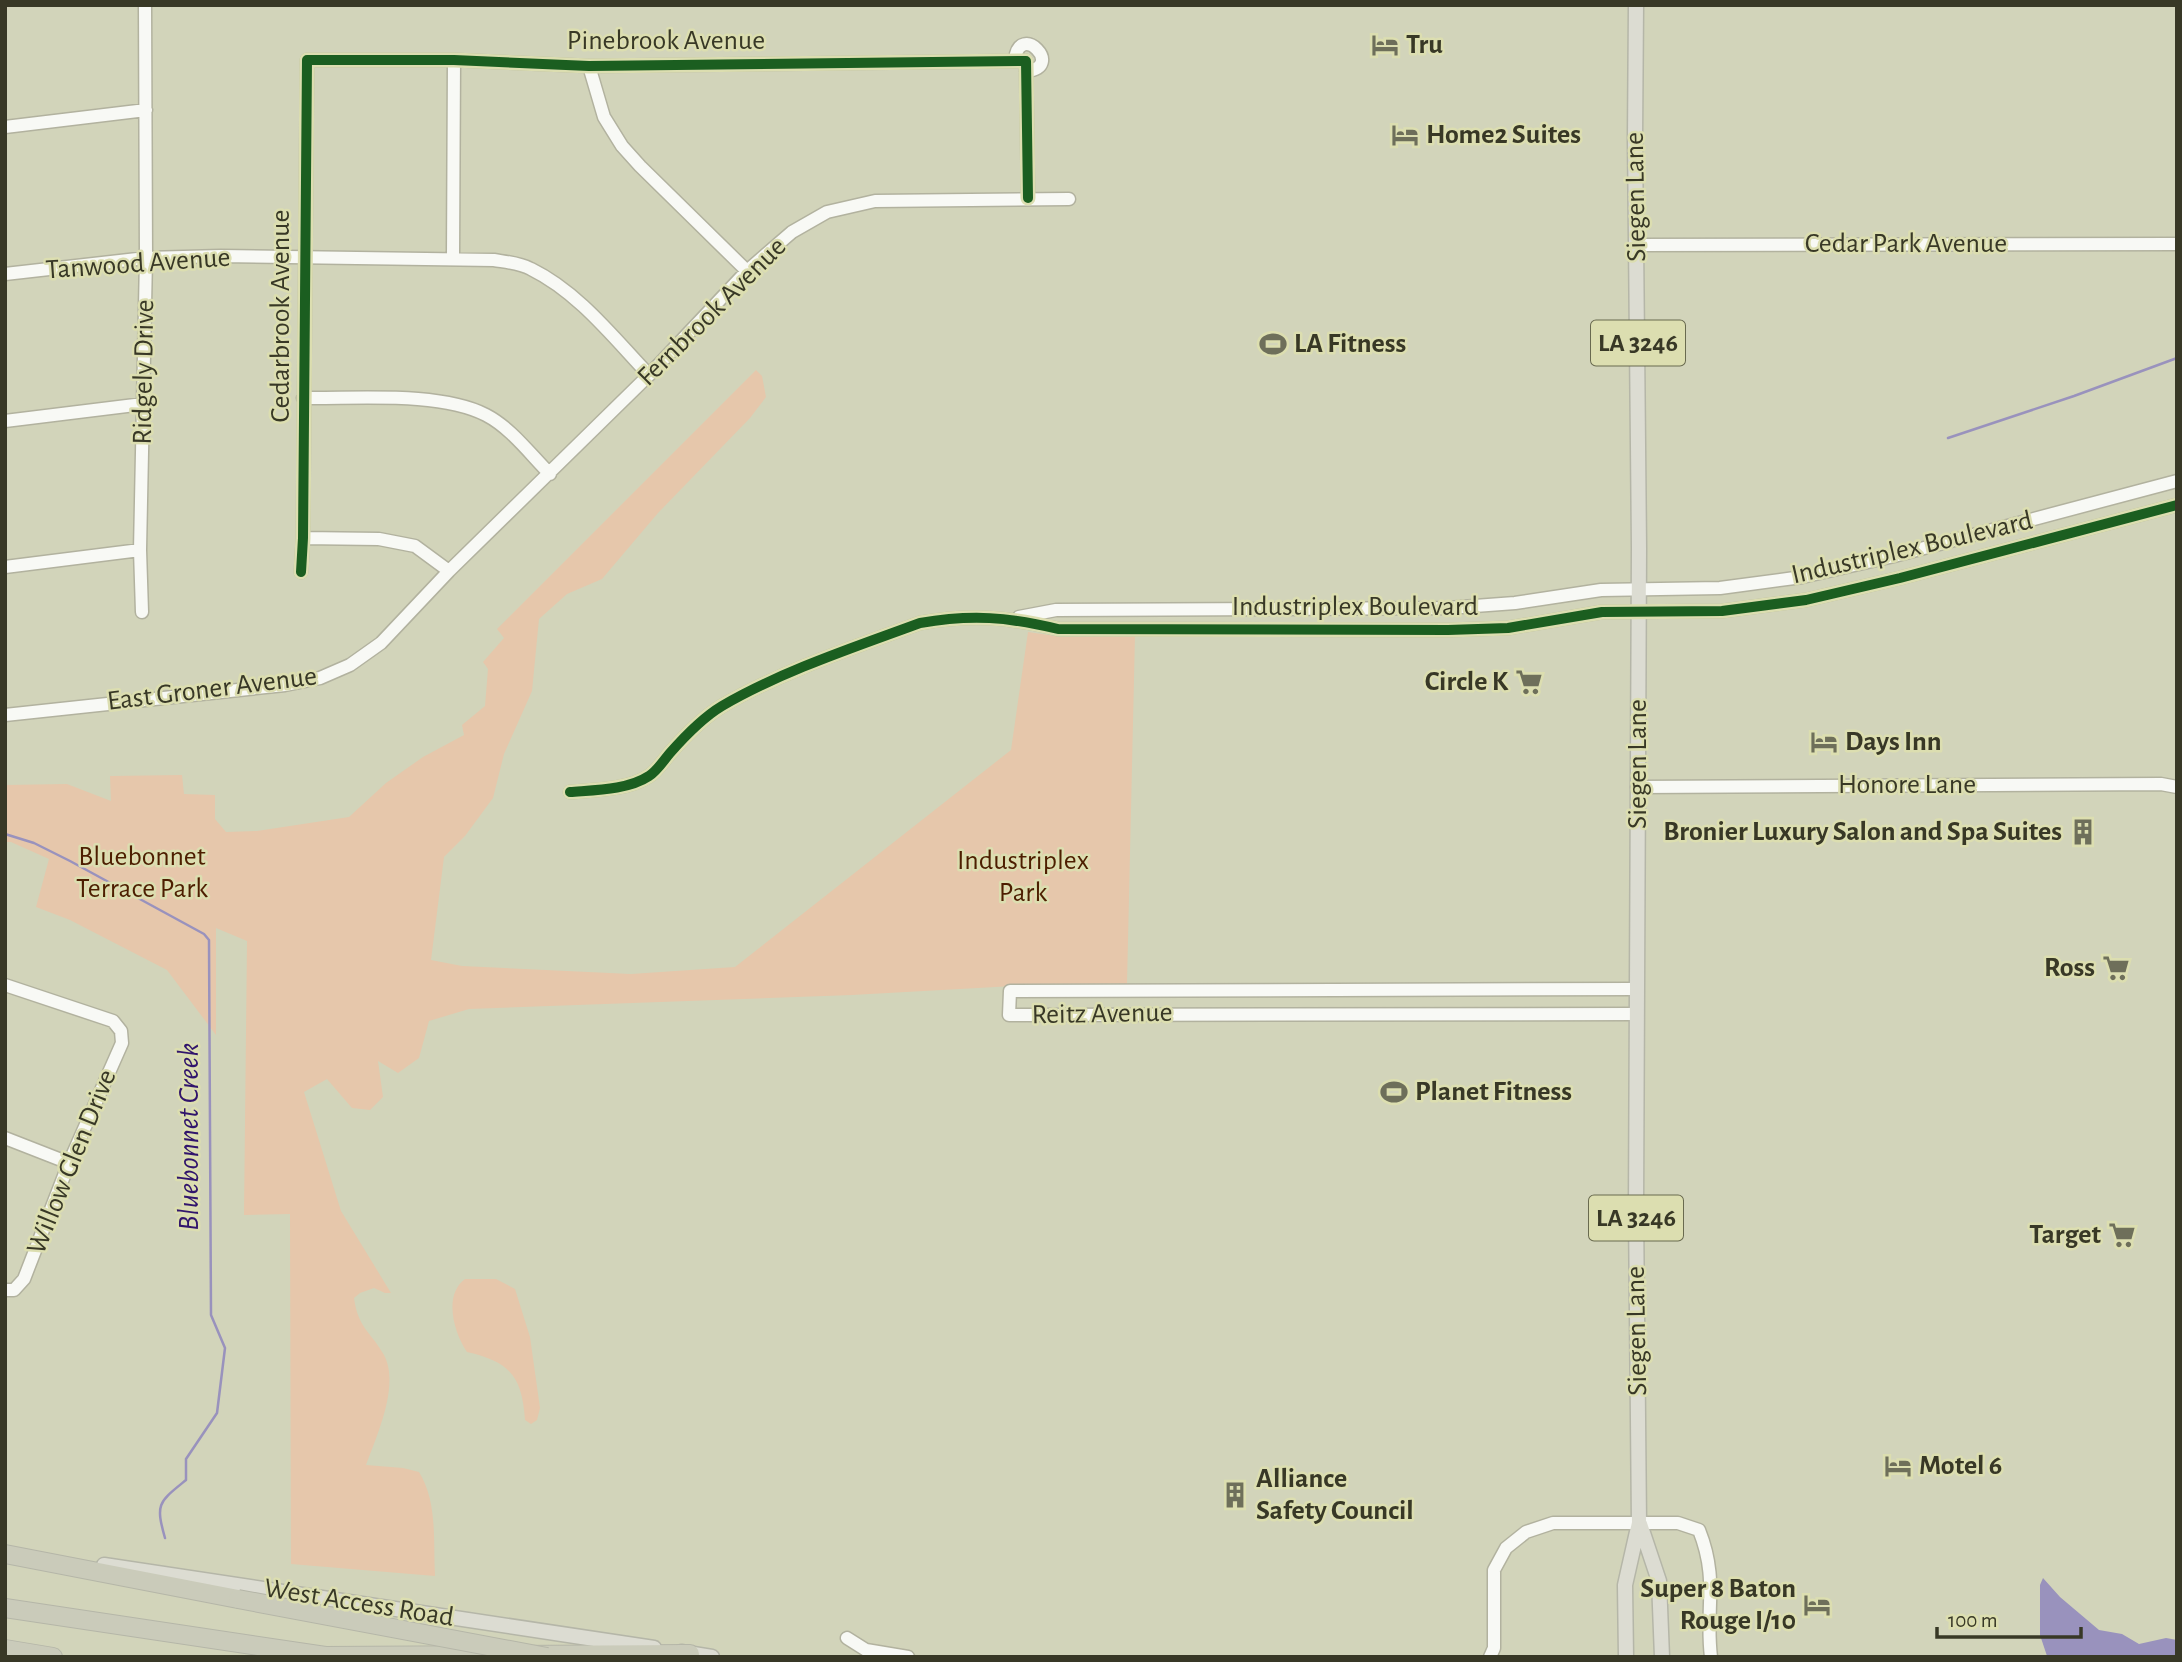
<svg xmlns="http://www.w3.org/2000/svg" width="2182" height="1662" font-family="'Alegreya Sans',sans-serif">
<rect width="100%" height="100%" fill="#d2d4ba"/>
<path fill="#e6c7ab" d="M756,370l6,6 4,21 -16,21 -92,95 -56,66 -35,15 -28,25 -7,72 -28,63 -11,44 -28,38 -21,21 -13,103 31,6 169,8 104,-7 276,-217 17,-118 34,5 73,-2 -8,349h-78l-197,11 -383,14 -40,12 -10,37 -21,15 -20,-12 5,36 -13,13 -18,-2 -25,-29 -23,13 37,119 50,82h-6l-11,-5 -14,5 -6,5c4,30 17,34 30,57 16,30 -7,80 -18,110l37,3 16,4c19,31 14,69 16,104l-144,-12 -1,-350 -46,1 3,-274 -31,-13v107l-49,-65 -97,-50 -34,-13 13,-48 -38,-17h-6v-57l62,-1 44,17 -1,-25 72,-1 2,19 31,1v24l11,13 31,-1 92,-14 37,-34 37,-26 41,-22 -2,-10 23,-19 3,-37 -5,-7 21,-24 -7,-9z
M465,1279h31l19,10 15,48 10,71 -3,12 -6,4 -6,-4c-3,-44 -15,-58 -58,-68 -13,-19 -24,-57 -2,-73z"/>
<path fill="#9992bd" d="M2043,1578l17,19 39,33 23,4 17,10 27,-6 11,2v17l-130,-1 -7,-21v-50z"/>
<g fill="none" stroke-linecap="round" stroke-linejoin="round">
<path stroke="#9992bd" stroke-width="2.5" d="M1948,438l126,-42 103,-38
M5,834l29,9 36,18 134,73 5,6 2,375 14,33 -8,65 -31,46v21c-27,22 -31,23 -21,58"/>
<g stroke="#b2b29f" stroke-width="15">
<path id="minor" d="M1015,60c4,-40 51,8 11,11
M589,66l15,51 18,29 18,20 107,105
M5,127l141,-17
M1636,245l541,-1
M453,258l1,-198
M5,274l141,-16 75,-2 273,4c12,2 26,3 37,9 47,23 82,68 118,106
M303,398c53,1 136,-7 183,17 25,13 44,39 64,59
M5,421l138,-17
M303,538l76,1 36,7 34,25
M5,567l135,-17
M301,572l2,-34 4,-478h147l135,6 437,-5 2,137
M142,612l-2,-62 6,-292 -1,-253
M1019,617l37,-7 392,-2 67,-5 86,-13 119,-2 82,-11 92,-21 283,-75
M5,715l280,-30 35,-7 30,-13 31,-22 68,-72 200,-196 98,-104 45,-39 35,-20 48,-11 194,-2
M1637,787l524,-3 16,3
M570,792c24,-2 58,-2 79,-16 8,-5 15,-16 21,-23 15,-17 32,-35 52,-47 60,-35 133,-59 198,-83 52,-9 88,-6 138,6l390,1 60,-2 94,-16 120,-1 84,-11 94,-22 277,-73
M5,985l108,36 8,10 1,12 -53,120 -45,116 -10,11h-9
M1636,1014l-627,1 1,-24 627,-2
M5,1138l64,25
M847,1638l19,12 42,7
M1490,1657l4,-9v-78l12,-22 20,-16 27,-9h125l21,7c20,50 6,79 12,127"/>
</g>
<g stroke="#b5b6a8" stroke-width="17">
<path id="major" d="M1640,1524l19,57 3,76
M104,1565l550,83
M681,1652l31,5
M1626,1657l-1,-72 14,-62 -3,-314 3,-661 -4,-410 1,-133"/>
</g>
<g stroke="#b5b6a8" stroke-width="20">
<path id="highway" d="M5,1554l233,45
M5,1608l327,49
M5,1649l48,8
M325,1656l365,-2"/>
</g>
<use href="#minor" stroke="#f8f9f5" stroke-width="12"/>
<use href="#major" stroke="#dcdcd2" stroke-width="14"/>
<use href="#highway" stroke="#cacbba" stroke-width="18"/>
<g stroke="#b5b6a8" stroke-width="20" stroke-linecap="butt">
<path id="highway-bridge" d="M238,1599l309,58"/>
</g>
<use href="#highway-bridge" stroke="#cacbba" stroke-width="18"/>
<g stroke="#dcdeb0" stroke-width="15">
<path id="cycleway" d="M301,572l2,-34 4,-478h147l135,6 437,-5 2,137
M570,792c24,-2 58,-2 79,-16 8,-5 15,-16 21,-23 15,-17 32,-35 52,-47 60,-35 133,-59 198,-83 52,-9 88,-6 138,6l390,1 60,-2 94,-16 120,-1 84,-11 94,-22 277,-73"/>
</g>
<use href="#cycleway" stroke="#1b5e20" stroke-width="10"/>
</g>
<defs>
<g id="hotel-bare" transform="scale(2.1)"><path d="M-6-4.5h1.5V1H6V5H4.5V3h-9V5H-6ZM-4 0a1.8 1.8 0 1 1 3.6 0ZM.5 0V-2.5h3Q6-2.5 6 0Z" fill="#6e6f5a" stroke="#dcdeb0" stroke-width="2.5" paint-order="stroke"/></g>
<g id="stadium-bare" transform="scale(2.1)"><path d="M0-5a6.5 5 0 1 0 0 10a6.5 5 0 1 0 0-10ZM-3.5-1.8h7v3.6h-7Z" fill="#6e6f5a" stroke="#dcdeb0" stroke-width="2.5" paint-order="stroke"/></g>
<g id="supermarket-bare" transform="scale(2.1)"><path d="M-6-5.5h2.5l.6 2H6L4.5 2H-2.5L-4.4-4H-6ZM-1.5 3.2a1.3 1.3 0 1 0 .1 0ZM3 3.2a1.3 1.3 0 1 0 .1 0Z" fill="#6e6f5a" stroke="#dcdeb0" stroke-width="2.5" paint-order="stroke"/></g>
<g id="building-bare" transform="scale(2.1)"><path d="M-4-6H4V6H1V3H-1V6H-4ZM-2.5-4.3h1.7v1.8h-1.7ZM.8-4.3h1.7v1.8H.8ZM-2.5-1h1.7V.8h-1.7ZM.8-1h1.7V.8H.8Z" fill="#6e6f5a" stroke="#dcdeb0" stroke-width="2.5" paint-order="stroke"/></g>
</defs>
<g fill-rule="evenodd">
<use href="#hotel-bare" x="1385" y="45"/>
<use href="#hotel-bare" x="1405" y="135"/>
<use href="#stadium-bare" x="1273" y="344"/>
<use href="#supermarket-bare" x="1529" y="682"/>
<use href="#hotel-bare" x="1824" y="742"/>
<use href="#building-bare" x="2083" y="832"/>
<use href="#supermarket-bare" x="2116" y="968"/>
<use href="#stadium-bare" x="1394" y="1092"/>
<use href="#supermarket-bare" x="2122" y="1235"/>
<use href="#hotel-bare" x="1898" y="1466"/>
<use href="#building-bare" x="1235" y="1495"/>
<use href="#hotel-bare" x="1817" y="1605"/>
</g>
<g text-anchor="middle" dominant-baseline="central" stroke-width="5" stroke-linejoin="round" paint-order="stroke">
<g fill="#dcdeb0" stroke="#696a4f" stroke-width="2">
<rect x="1591" y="320.5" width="94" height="45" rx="5"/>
<rect x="1589" y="1195.5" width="94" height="45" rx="5"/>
</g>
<g font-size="26" font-weight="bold" fill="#383826">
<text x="1638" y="343">LA 3246</text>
<text x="1636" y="1218">LA 3246</text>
</g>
<g font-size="28" fill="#383826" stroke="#dcdeb0">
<text x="666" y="41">Pinebrook Avenue</text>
<text transform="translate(1636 197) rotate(-91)">Siegen Lane</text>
<text x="1906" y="244">Cedar Park Avenue</text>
<text transform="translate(138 264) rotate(-4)">Tanwood Avenue</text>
<text transform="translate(712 312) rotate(-45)">Fernbrook Avenue</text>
<text transform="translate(281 316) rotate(-90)">Cedarbrook Avenue</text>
<text transform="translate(144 372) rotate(-89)">Ridgely Drive</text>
<text transform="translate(1912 548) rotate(-13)">Industriplex Boulevard</text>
<text x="1355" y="607">Industriplex Boulevard</text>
<text transform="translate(212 689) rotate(-7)">East Groner Avenue</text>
<text transform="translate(1638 764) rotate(-90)">Siegen Lane</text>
<text x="1907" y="785">Honore Lane</text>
<text transform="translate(1102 1014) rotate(-1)">Reitz Avenue</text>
<text transform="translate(72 1162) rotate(-68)">Willow Glen Drive</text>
<text transform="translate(1637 1331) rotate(-91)">Siegen Lane</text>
<text transform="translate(359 1603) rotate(9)">West Access Road</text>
</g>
<g font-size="28" font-weight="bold" fill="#383826" stroke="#dcdeb0" text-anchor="start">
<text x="1406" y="45">Tru</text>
<text x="1426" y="135">Home2 Suites</text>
<text x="1294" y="344">LA Fitness</text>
<text x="1508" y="682" text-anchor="end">Circle K</text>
<text x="1845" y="742">Days Inn</text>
<text x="2062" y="832" text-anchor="end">Bronier Luxury Salon and Spa Suites</text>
<text x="2095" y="968" text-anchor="end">Ross</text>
<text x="1415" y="1092">Planet Fitness</text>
<text x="2101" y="1235" text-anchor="end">Target</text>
<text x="1919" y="1466">Motel 6</text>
<text x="1256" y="1479">Alliance<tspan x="1256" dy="32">Safety Council</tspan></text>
<text x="1796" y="1589" text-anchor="end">Super 8 Baton<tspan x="1796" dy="32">Rouge I/10</tspan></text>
</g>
<g font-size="28" fill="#4d1e00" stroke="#dcdeb0">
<text x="142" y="857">Bluebonnet<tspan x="142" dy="32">Terrace Park</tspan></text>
<text x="1023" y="861">Industriplex<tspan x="1023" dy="32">Park</tspan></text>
</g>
<g font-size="30" font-style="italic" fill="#31156c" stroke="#dcdeb0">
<text transform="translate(189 1137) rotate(-90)">Bluebonnet Creek</text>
</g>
</g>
<rect width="2182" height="1662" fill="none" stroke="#383826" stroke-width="14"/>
<path d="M1937 1627v10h144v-10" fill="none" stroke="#383826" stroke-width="3.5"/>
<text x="1948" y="1627" font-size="21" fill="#383826" stroke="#dcdeb0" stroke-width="5" paint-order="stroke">100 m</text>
</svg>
